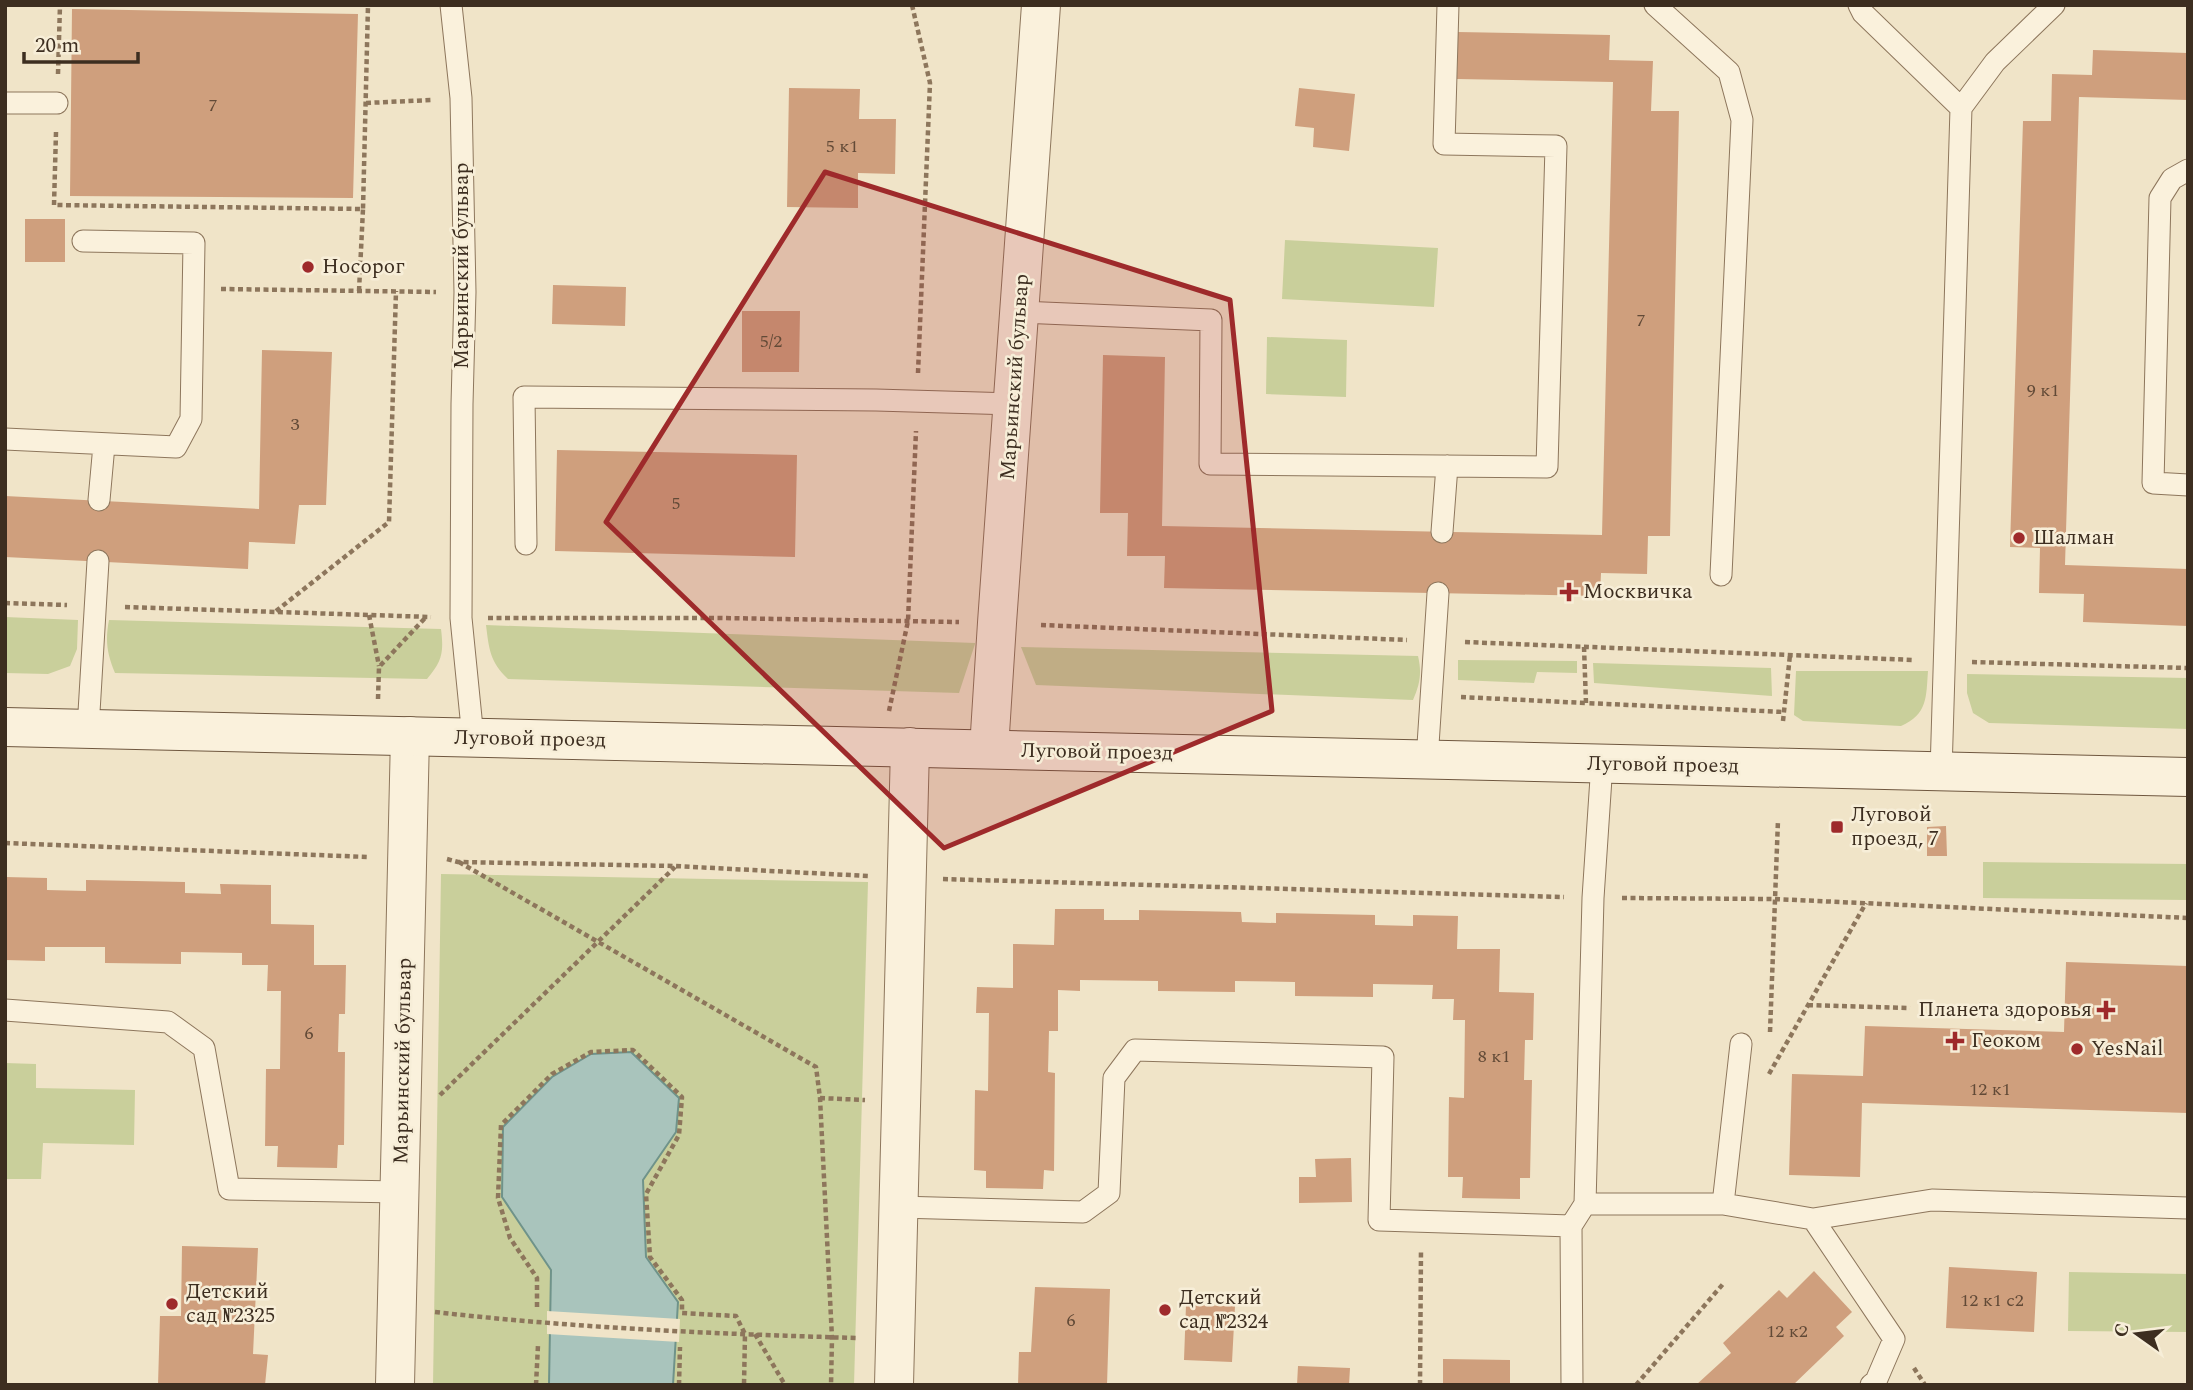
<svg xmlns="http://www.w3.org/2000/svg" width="2193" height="1390" font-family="Spectral,serif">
<rect width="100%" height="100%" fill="#f0e4c8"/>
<path fill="#c9cf9b" d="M1285,240l153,8 -4,59 -152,-8z
M1267,337l80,3 -1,57 -80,-3z
M5,617l73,3 -1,29 -7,17 -22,8 -43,-1z
M109,620l332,9c3,24 1,32 -14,50l-312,-6c-8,-20 -10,-32 -6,-53z
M486,625l489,18v1l-16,49 -451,-14c-18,-17 -19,-30 -22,-54z
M1021,647l397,9c4,17 2,28 -5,44l-377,-15z
M1458,660l119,1v12l-40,-1 -3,11 -76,-3z
M1593,663l178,5 1,28 -178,-13z
M1796,671h132c-2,26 0,43 -27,55l-98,-5 -9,-6z
M1967,674l221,4v51l-199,-6 -16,-10 -6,-20z
M1983,862l205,2v36l-205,-2z
M441,874l427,8 -14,503h-421z
M5,1063l31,1v24l99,2 -1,55 -91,-2 -2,36h-36z
M2069,1272l119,2v58l-120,-1z"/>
<path fill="#a9c4bc" stroke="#6f938a" stroke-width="2" d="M631,1052l48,46 -3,34 -33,48 3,77 32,45 -5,83h-124l2,-115 -49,-73 1,-70 49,-50 39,-23z"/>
<path fill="#f0e4c8" d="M547,1311l133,8 -1,23 -132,-8z"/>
<path fill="#cf9f7d" d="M72,9l286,5 -5,184 -283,-2z
M1458,32l152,3 -1,25 44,1 -2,50h28l-9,425h-22l-1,38 -46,-1 -1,23 -436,-8 1,-32h-38l1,-43h-28l3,-158 62,2 -3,169 440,9 11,-453 -156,-3z
M2093,50l95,3v47l-109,-3 -14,468 123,4v57l-105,-4 1,-28 -45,-1 1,-45 -30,-1 13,-426h28l1,-47 40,1z
M789,88l71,1 -1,30h37l-1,55 -37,-1v35l-71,-1z
M1299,88l56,6 -6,57 -36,-4 1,-19 -19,-2z
M25,219h40v43h-40z
M553,285l73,2 -1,39 -73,-2z
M742,311h58l-1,61h-57z
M262,350l70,2 -6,153h-27l-4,39 -46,-2 -1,27 -243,-12v-61l254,13z
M557,450l240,5 -2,102 -240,-6z
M1946,826l1,30h-20v-29z
M5,877l42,1v12l39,1v-11l99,2v11l36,1 -1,-10 51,1v39l43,1v40h32l-1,49h-6l-1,38h7l-1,93h-6l-1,23 -60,-1 1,-21h-13l1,-77h14l1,-78h-14l1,-26h-26v-12l-61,-1v12l-76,-1v-16h-60v14l-40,-1z
M1055,909h49v11h35v-10l102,2 1,10 34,1v-10l99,2v10l38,1v-11l45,1 -1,33h43l-1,43 35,1 -1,47h-8l-1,40h8l-2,98h-10v21l-58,-1 1,-21h-15l1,-80 15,1 1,-78h-12l1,-21h-22l1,-14 -60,-1v13l-78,-1v-14l-60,-1v11l-77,-1v-10l-78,-1v11l-22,-1v41h-9l-1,41 7,1 -1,98 -10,-1 -1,19 -57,-1v-17l-12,-1 1,-80 13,1 1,-78h-13l1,-26 36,1v-44l41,1z
M2066,962l122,4v147l-326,-10 -2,74 -71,-2 3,-101 71,2 2,-50 199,6z
M1351,1158l1,44 -53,1v-26h17l-1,-18z
M182,1246l76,2 -5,106 15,1 -3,30h-107l2,-69h21z
M1949,1267l88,5 -3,60 -88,-4z
M1814,1271l38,41 -16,15 8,9 -51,49h-97l35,-32 -8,-10 56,-53 8,8z
M1035,1287l75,2 -3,96h-89l1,-33h12z
M1186,1305l49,1 -3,56 -48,-2z
M1443,1359l67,1v25h-67z
M1298,1366l52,2 -1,17h-52z"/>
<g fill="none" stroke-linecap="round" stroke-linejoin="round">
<g stroke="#8d765c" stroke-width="23">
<path id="lane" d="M451,5l10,93 4,194 -3,112 -1,214 12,120
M1655,5l74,67 13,48 -21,455
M1859,5l4,8 98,95
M5,103h52
M2188,170l-16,9 -12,19 -7,285 35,2
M1020,312l191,8 -1,144 337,3 9,-321 -112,-2 4,-139
M5,439l171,8 15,-28 3,-176 -111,-2
M99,500l5,-55
M1442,532l5,-66
M526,544l-2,-147 352,3 138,4
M88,729l10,-168
M1427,760l11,-167
M1941,772l20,-664 34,-46 59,-57
M5,1010l163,12 36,26 25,141 171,3
M1585,1204h138l90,15 119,-19 256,8
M1723,1204l18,-160
M898,1207l185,5 26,-19 5,-115 21,-28 248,7 -4,163 192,6
M1813,1219l81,120 -18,42 -5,4
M1572,1385l-1,-159 14,-22 8,-306 9,-135"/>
</g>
<g stroke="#8d765c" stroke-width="40">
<path id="street" d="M989,749l8,-126 44,-618
M395,1385l15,-649
M894,1385l16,-638"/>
</g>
<g stroke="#6f573f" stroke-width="40">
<path id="secondary" d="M5,727l2183,50"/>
</g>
<path stroke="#8d765c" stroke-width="4.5" stroke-dasharray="5 3.5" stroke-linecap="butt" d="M912,5l18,78 -12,290
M58,74l2,-69
M366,103l65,-3
M56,132l-2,73 309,4 5,-204
M221,289l215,3
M359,291l4,-82
M5,603l62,2
M125,607l306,10
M276,611l113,-89 7,-231
M369,615l10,51
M488,618h233l238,4
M1041,625l366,15
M1465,642l449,18
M1584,647l2,56 198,9
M1972,662l216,6
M1461,697l125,6
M378,699l1,-32 47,-50
M889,711l19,-90 8,-190
M1783,721l7,-66
M5,843l363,14
M447,859l11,3 217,4 193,10
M459,862l357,205 4,31 12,240 -1,47
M943,879l621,18
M1622,898l152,1 414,19
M1808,1005l102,3
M1770,1032l8,-212
M1769,1074l97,-171
M440,1095l235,-228
M820,1098l45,2
M537,1307v-29l-27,-40 -12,-40 3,-73 51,-51 39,-22 42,-2 49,47 -3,38 -33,59 4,63 32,43v13l54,3 9,18 -1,51
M435,1312c140,16 282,22 424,26
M755,1334l30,51
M1914,1368l11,17
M536,1385l2,-40
M679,1385l1,-38
M1420,1385l1,-136
M1636,1385l87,-101"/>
<use href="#lane" stroke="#faf1dc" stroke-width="21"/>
<use href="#street" stroke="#faf1dc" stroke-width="38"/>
<use href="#secondary" stroke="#faf1dc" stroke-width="38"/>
</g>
<path fill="#9e2a2b" fill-opacity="0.2" stroke="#9e2a2b" stroke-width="5" stroke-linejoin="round" d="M825,172l405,128 42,411 -328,137 -338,-326z"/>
<g fill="#9e2a2b" stroke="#f7eed8" stroke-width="2.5">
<circle cx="308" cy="267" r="7"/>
<circle cx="2019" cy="538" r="7"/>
<path d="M1565.5 581.5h7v7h7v7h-7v7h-7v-7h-7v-7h7z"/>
<rect x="1830" y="820" width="14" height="14" rx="3.5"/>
<path d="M2102.5 999.5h7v7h7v7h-7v7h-7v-7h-7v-7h7z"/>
<path d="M1951.5 1030.5h7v7h7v7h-7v7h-7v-7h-7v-7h7z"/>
<circle cx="2077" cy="1049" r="7"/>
<circle cx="172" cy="1304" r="7"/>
<circle cx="1165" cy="1310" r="7"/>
</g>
<g text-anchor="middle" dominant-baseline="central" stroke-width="5" stroke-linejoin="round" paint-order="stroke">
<g font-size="18" fill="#624a37">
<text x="213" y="105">7</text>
<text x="842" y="146">5 к1</text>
<text x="1641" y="320">7</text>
<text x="771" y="341">5/2</text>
<text x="2043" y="390">9 к1</text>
<text x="295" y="424">3</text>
<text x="676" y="503">5</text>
<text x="309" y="1033">6</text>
<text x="1494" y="1056">8 к1</text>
<text x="1990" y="1089">12 к1</text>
<text x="1992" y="1300">12 к1 с2</text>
<text x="1071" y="1320">6</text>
<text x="1787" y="1331">12 к2</text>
</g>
<g font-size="21" fill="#3d2e20" stroke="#f7eed8">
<text transform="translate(462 266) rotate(-90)">Марьинский бульвар</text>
<text transform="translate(1015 377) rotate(-86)">Марьинский бульвар</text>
<text transform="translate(530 739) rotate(1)">Луговой проезд</text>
<text transform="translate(1097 752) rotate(1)">Луговой проезд</text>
<text transform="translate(1663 765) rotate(1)">Луговой проезд</text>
<text transform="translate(403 1061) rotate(-89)">Марьинский бульвар</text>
</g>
<g font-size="21" fill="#3d2e20" stroke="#f7eed8" text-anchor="start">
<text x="322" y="267">Носорог</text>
<text x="2033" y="538">Шалман</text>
<text x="1583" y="592">Москвичка</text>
<text x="1851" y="815">Луговой<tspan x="1851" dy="24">проезд, 7</tspan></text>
<text x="2092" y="1010" text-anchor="end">Планета здоровья</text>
<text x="1971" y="1041">Геоком</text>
<text x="2091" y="1049">YesNail</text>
<text x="186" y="1292">Детский<tspan x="186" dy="24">сад №2325</tspan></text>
<text x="1179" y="1298">Детский<tspan x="1179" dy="24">сад №2324</tspan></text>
</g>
</g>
<rect width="2193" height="1390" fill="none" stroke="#3d2e20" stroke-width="14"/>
<g transform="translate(2137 1334) rotate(284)" stroke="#f7eed8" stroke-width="5" paint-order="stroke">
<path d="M0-5L12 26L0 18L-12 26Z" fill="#3d2e20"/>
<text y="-10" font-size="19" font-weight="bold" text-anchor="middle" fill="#3d2e20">С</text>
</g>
<path d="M24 52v10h114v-10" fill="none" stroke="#3d2e20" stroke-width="3.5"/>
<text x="35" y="52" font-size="21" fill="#3d2e20" stroke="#f7eed8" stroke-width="5" paint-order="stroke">20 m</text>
</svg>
